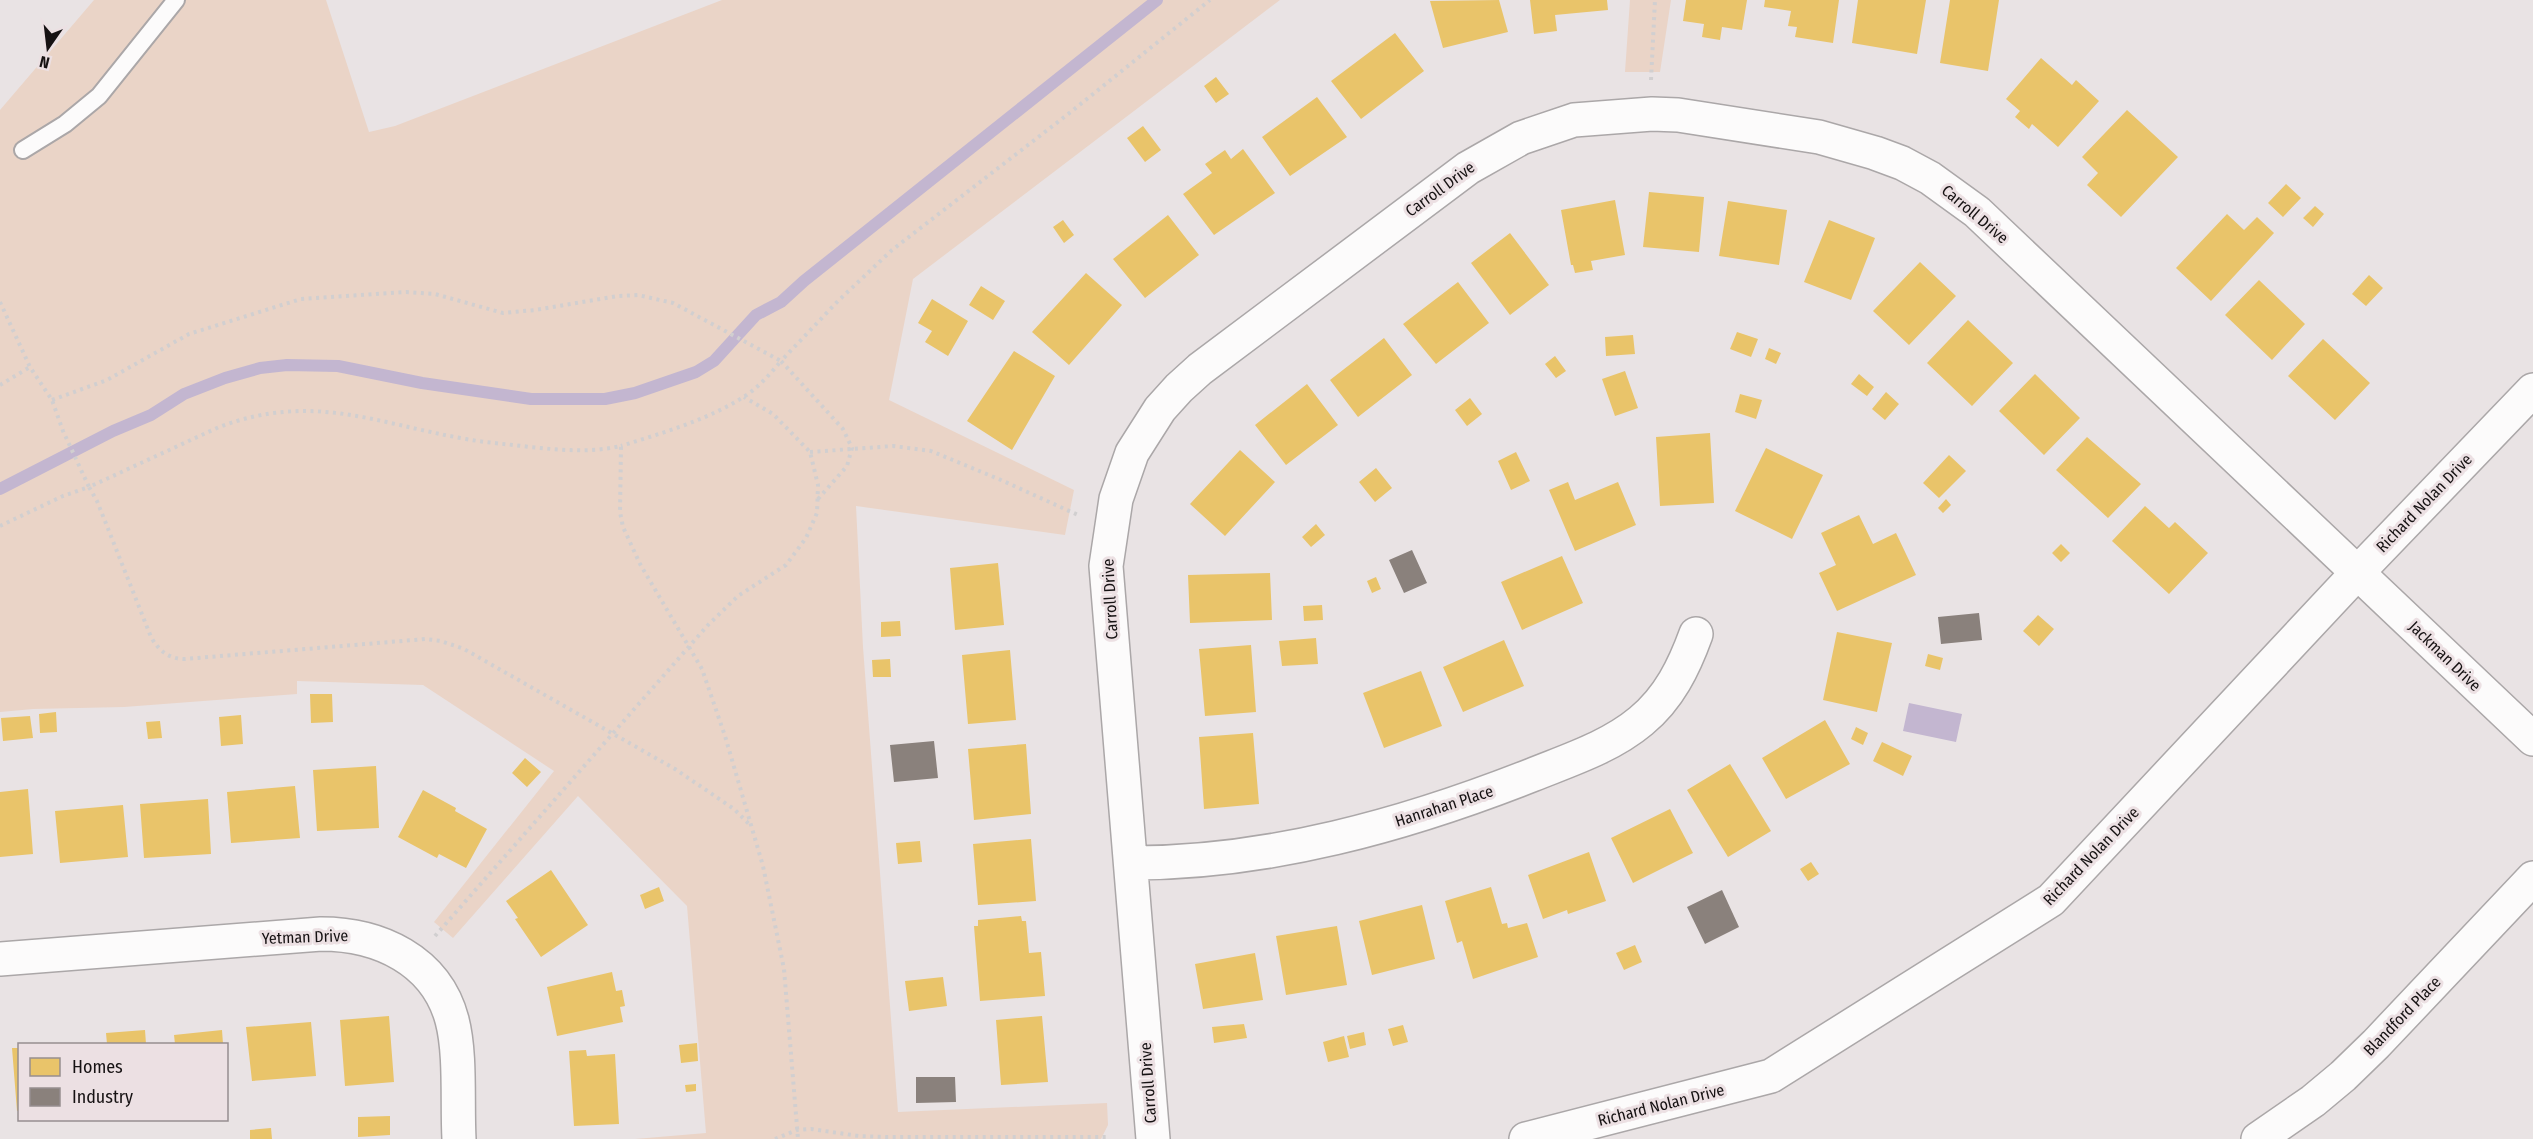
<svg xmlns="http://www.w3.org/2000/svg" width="2533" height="1139" font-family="'Fira Sans Condensed',sans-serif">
<rect width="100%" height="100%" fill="#e9e3e4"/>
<path fill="#ead4c7" d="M94,0h232l43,132 26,-6 327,-126h558l-367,279 -24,121 185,90 -9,45 -209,-29 7,141 35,465 209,-9 1,22 -7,14h-466l71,-6 -19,-227 -109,-110 -125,142 -19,-16 120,-151 -131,-86 -126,-4v13l-173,13 -91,2 -33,3v-602z
M1630,0h41l-11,72h-35z"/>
<path fill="#c3b6d0" d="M1909,703l53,11 -6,28 -53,-11z"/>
<path fill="#e9c46a" d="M1499,0l9,32 -65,16 -13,-47z
M1530,0h77l1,10 -53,5 2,16 -23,3z
M1686,0h61l-5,30 -20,-3 -2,13 -18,-3 2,-13 -21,-3z
M1765,0h74l-6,43 -38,-6 2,-10 -9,-1 3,-15 -27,-4z
M1858,0h68l-9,54 -65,-11z
M1950,0h49l-11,71 -48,-8z
M1395,33l29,38 -63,48 -30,-38z
M2041,58l31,27 4,-5 23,21 -41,46 -26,-23 -3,5 -14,-12 5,-6 -14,-12z
M1216,77l13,17 -13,9 -12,-17z
M1317,97l30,40 -57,39 -28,-39z
M2127,110l51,47 -57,60 -34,-32 11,-12 -16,-16z
M1143,126l18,24 -16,12 -18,-24z
M1243,149l32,44 -61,42 -31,-41 29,-21 -7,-9 20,-14 6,9z
M2286,184l15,14 -18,19 -15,-14z
M1649,192l55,5 -5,55 -56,-5z
M1615,200l10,55 -34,6 2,9 -18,3 -2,-8h-2l-10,-55z
M1728,201l59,9 -8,55 -60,-9z
M2315,206l9,8 -11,13 -10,-9z
M2227,214l17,16 13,-13 17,16 -63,68 -35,-33z
M1168,215l31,40 -54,43 -32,-39z
M1063,220l11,15 -10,8 -11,-16z
M1829,220l46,18 -24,62 -47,-18z
M1510,233l39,52 -39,30 -39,-52z
M1920,262l36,34 -47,49 -36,-34z
M1086,273l36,32 -53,60 -37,-33z
M2369,275l14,13 -17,18 -14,-12z
M2259,280l46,44 -33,36 -47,-45z
M1458,282l31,41 -53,41 -33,-40z
M981,286l24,15 -12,19 -24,-15z
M932,299l36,22 -20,35 -23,-14 7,-11 -14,-8z
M1968,320l45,43 -41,43 -45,-43z
M1737,332l21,7 -7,18 -21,-8z
M1633,335l2,19 -29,2 -1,-19z
M1384,338l28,37 -54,42 -28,-37z
M2323,339l47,44 -35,37 -47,-44z
M1769,348l12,5 -5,11 -11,-5z
M1014,351l41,25 -43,74 -45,-29z
M1555,356l11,15 -10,7 -11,-14z
M1625,371l13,37 -23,8 -13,-37z
M1859,374l15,13 -7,9 -16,-12z
M2035,374l45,44 -36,37 -45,-44z
M1307,384l31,41 -52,40 -31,-40z
M1886,392l13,12 -14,16 -13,-11z
M1740,394l22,6 -6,19 -21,-7z
M1470,398l12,16 -15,12 -12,-16z
M1710,433l4,70 -54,3 -4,-69z
M2087,437l54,47 -33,34 -52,-48z
M1766,448l57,27 -31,64 -57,-28z
M1240,450l35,32 -50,54 -35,-32z
M1516,452l14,29 -19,9 -13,-29z
M1949,455l17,16 -27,27 -16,-15z
M1376,468l16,20 -17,14 -16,-20z
M1568,482l7,18 43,-18 18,43 -61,26 -26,-61z
M1946,499l5,6 -8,8 -5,-5z
M2145,506l24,22 6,-6 33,31 -39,41 -57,-53z
M1859,515l14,29 23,-11 20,42 -79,36 -18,-38 17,-8 -15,-32z
M1316,524l9,11 -14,12 -9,-10z
M2061,544l9,9 -9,9 -9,-9z
M1562,556l21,47 -61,27 -21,-48z
M998,563l6,62 -49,5 -5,-62z
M1270,573l2,47 -82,3 -2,-48z
M1376,577l5,12 -9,4 -5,-12z
M1322,605l1,15 -19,1 -1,-15z
M2038,615l16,14 -15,17 -16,-15z
M900,621l1,15 -20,1v-15z
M1837,632l55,11 -15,69 -54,-12z
M1316,638l2,26 -36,2 -3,-25z
M1504,640l20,46 -61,26 -20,-45z
M1251,645l5,67 -51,4 -6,-67z
M1010,650l6,70 -48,4 -6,-69z
M1928,654l15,4 -3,12 -15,-4z
M890,659l1,18h-18l-1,-17z
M1421,671l21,55 -58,22 -21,-55z
M310,694h22l1,28 -22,1z
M56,712l1,20 -17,1 -1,-19z
M241,715l2,29 -22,2 -2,-29z
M30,716l3,22 -30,3 -2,-23z
M1825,720l25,44 -64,35 -24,-41z
M160,721l2,17 -14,1 -2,-17z
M1856,727l12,6 -5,12 -12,-6z
M1253,733l6,71 -55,5 -5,-72z
M1882,742l30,14 -9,20 -30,-15z
M1026,744l5,70 -57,6 -6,-71z
M525,758l16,14 -14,15 -15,-14z
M1730,764l41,67 -43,26 -41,-67z
M376,766l3,62 -62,3 -4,-61z
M295,786l5,52 -69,5 -4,-51z
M28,789l5,65 -33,3v-65z
M423,790l33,18 -1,3 32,18 -21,39 -27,-14 -2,4 -39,-21z
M208,799l3,55 -67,4 -4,-54z
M123,805l5,52 -68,6 -5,-52z
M1670,809l23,44 -60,30 -22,-45z
M1031,839l5,62 -58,4 -5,-61z
M920,841l2,21 -24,2 -2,-21z
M1589,852l17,49 -38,13 -1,-4 -24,9 -15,-44z
M1811,862l8,12 -11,7 -8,-12z
M551,870l37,55 -47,32 -26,-38 3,-1 -12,-17z
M659,887l5,14 -19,8 -5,-14z
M1491,887l11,37 5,-1 1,5 19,-5 11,34 -65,22 -11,-38 -5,2 -12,-42z
M1422,905l13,54 -63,16 -13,-54z
M1021,916l1,5h4l3,32 12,-1 4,44 -65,5 -6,-75h4v-6z
M1337,926l10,59 -61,10 -10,-59z
M1635,945l7,17 -18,8 -8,-17z
M1255,953l8,47 -60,9 -8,-45z
M612,972l4,19 6,-1 3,16 -5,1 3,15 -66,14 -10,-49z
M943,977l4,29 -38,5 -4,-30z
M389,1016l5,66 -49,4 -5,-66z
M1042,1016l6,66 -47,3 -5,-65z
M311,1022l5,54 -64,5 -6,-54z
M1244,1024l3,14 -33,5 -2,-16z
M1403,1025l5,17 -15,4 -5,-17z
M145,1030l1,14h-39l-1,-11z
M222,1030l1,14h-48l-1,-9z
M1364,1032l2,13 -16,4 -3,-13z
M1344,1036l5,21 -21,5 -5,-20z
M697,1043l1,18 -17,2 -2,-18z
M12,1048h8v62l-3,1z
M586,1050l1,6 28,-2 4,70 -45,2 -5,-75z
M696,1084v7l-10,1 -1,-7z
M390,1116v19l-32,2v-20z
M271,1128l1,11h-22v-9z"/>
<path fill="#8a817c" d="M1412,550l15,33 -23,10 -15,-33z
M1979,613l3,27 -41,4 -3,-27z
M934,741l4,37 -44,4 -4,-37z
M1722,890l17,37 -34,17 -18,-37z
M916,1077h39l1,25 -40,1z"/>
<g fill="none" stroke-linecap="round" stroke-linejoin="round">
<path stroke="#c3b6d0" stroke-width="12" d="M0,489l113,-58 38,-16 33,-21 41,-16 35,-10 27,-3 51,1 84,17 109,16h74l30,-6 61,-21 18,-11 42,-46 25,-13 23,-21 353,-281"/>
<g stroke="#aba7a8" stroke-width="20">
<path id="service" d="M23,150l42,-26 34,-28 77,-96"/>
</g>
<g stroke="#aba7a8" stroke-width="36">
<path id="minor" d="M1131,863c138,0 274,-38 401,-88 37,-15 78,-28 109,-54 28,-23 43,-54 55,-87
M0,959l321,-25c58,0 115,26 131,86 9,34 5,83 7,119
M1153,1139l-47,-573 10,-67 16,-46 28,-44 19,-21 21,-19 268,-201 53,-30 53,-18 78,-6 26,1 141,22 56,16 27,10 28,15 47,34 556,527
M2258,1139l55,-38 30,-25 33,-32 157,-166"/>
</g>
<g stroke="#aba7a8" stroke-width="36">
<path id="secondary" d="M1526,1139l245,-63 280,-176 307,-328 175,-182"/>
</g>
<path stroke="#d1cfd0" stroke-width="4" stroke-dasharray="3 4.5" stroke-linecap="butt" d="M1651,80l4,-80
M0,302l30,65 22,33 11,31 26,56 130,-60c94,-35 155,-4 247,12 21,4 42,5 64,8 31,3 60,6 91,-1l-1,66 3,15 17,37 62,105 23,67 38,130 21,103 14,170
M0,385l30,-18
M52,400l55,-20 82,-46 112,-35 105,-7 29,2 68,19 32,-3 83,-14 20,-1 35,8 108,58c-11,13 -22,26 -36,35 -37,24 -83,37 -124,50
M810,452l83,-6 38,5 70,29 77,35
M818,499l29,-33 5,-18 -9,-19 -62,-68 57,-60 54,-51 180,-139 138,-111
M0,526l63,-30 26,-9 8,14 54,136c8,14 18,22 34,22l241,-20 15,2 23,8 211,120 59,40 16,16
M435,936l273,-311 30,-29 48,-31 20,-27 11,-25 1,-28 -8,-33 -37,-38 -29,-17
M775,1139l22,-9 14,-1 48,7 29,1h219"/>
<use href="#service" stroke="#fcfbfb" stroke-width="16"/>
<use href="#minor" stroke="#fcfbfb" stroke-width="33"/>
<use href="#secondary" stroke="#fcfbfb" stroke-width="33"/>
</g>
<g text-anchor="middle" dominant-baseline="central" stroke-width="6" stroke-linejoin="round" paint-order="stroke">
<g font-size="16" fill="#161213" stroke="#ece0e3">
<text transform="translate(1440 189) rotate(-36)">Carroll Drive</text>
<text transform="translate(1975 214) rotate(40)">Carroll Drive</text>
<text transform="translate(2424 503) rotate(-46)">Richard Nolan Drive</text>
<text transform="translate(1110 599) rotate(-93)">Carroll Drive</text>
<text transform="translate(2445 656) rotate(44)">Jackman Drive</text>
<text transform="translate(1444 806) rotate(-18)">Hanrahan Place</text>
<text transform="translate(2091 856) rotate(-46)">Richard Nolan Drive</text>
<text transform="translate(305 937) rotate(-2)">Yetman Drive</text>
<text transform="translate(2402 1016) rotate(-46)">Blandford Place</text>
<text transform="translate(1148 1083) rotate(-94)">Carroll Drive</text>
<text transform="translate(1661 1105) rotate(-14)">Richard Nolan Drive</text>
</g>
</g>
<rect x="18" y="1043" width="210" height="78" fill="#ece0e3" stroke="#968e90" stroke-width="1.5"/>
<rect x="30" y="1058" width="30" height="18" fill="#e9c46a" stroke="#968e90" stroke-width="1.5"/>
<text x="72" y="1073" font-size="18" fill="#161213">Homes</text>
<rect x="30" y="1088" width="30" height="18" fill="#8a817c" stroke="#968e90" stroke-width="1.5"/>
<text x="72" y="1103" font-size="18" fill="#161213">Industry</text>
<g transform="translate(48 48) rotate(194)" stroke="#ece0e3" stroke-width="4.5" paint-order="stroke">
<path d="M0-4.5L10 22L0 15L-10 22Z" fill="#161213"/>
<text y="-9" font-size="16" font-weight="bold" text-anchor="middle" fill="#161213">N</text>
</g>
</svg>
